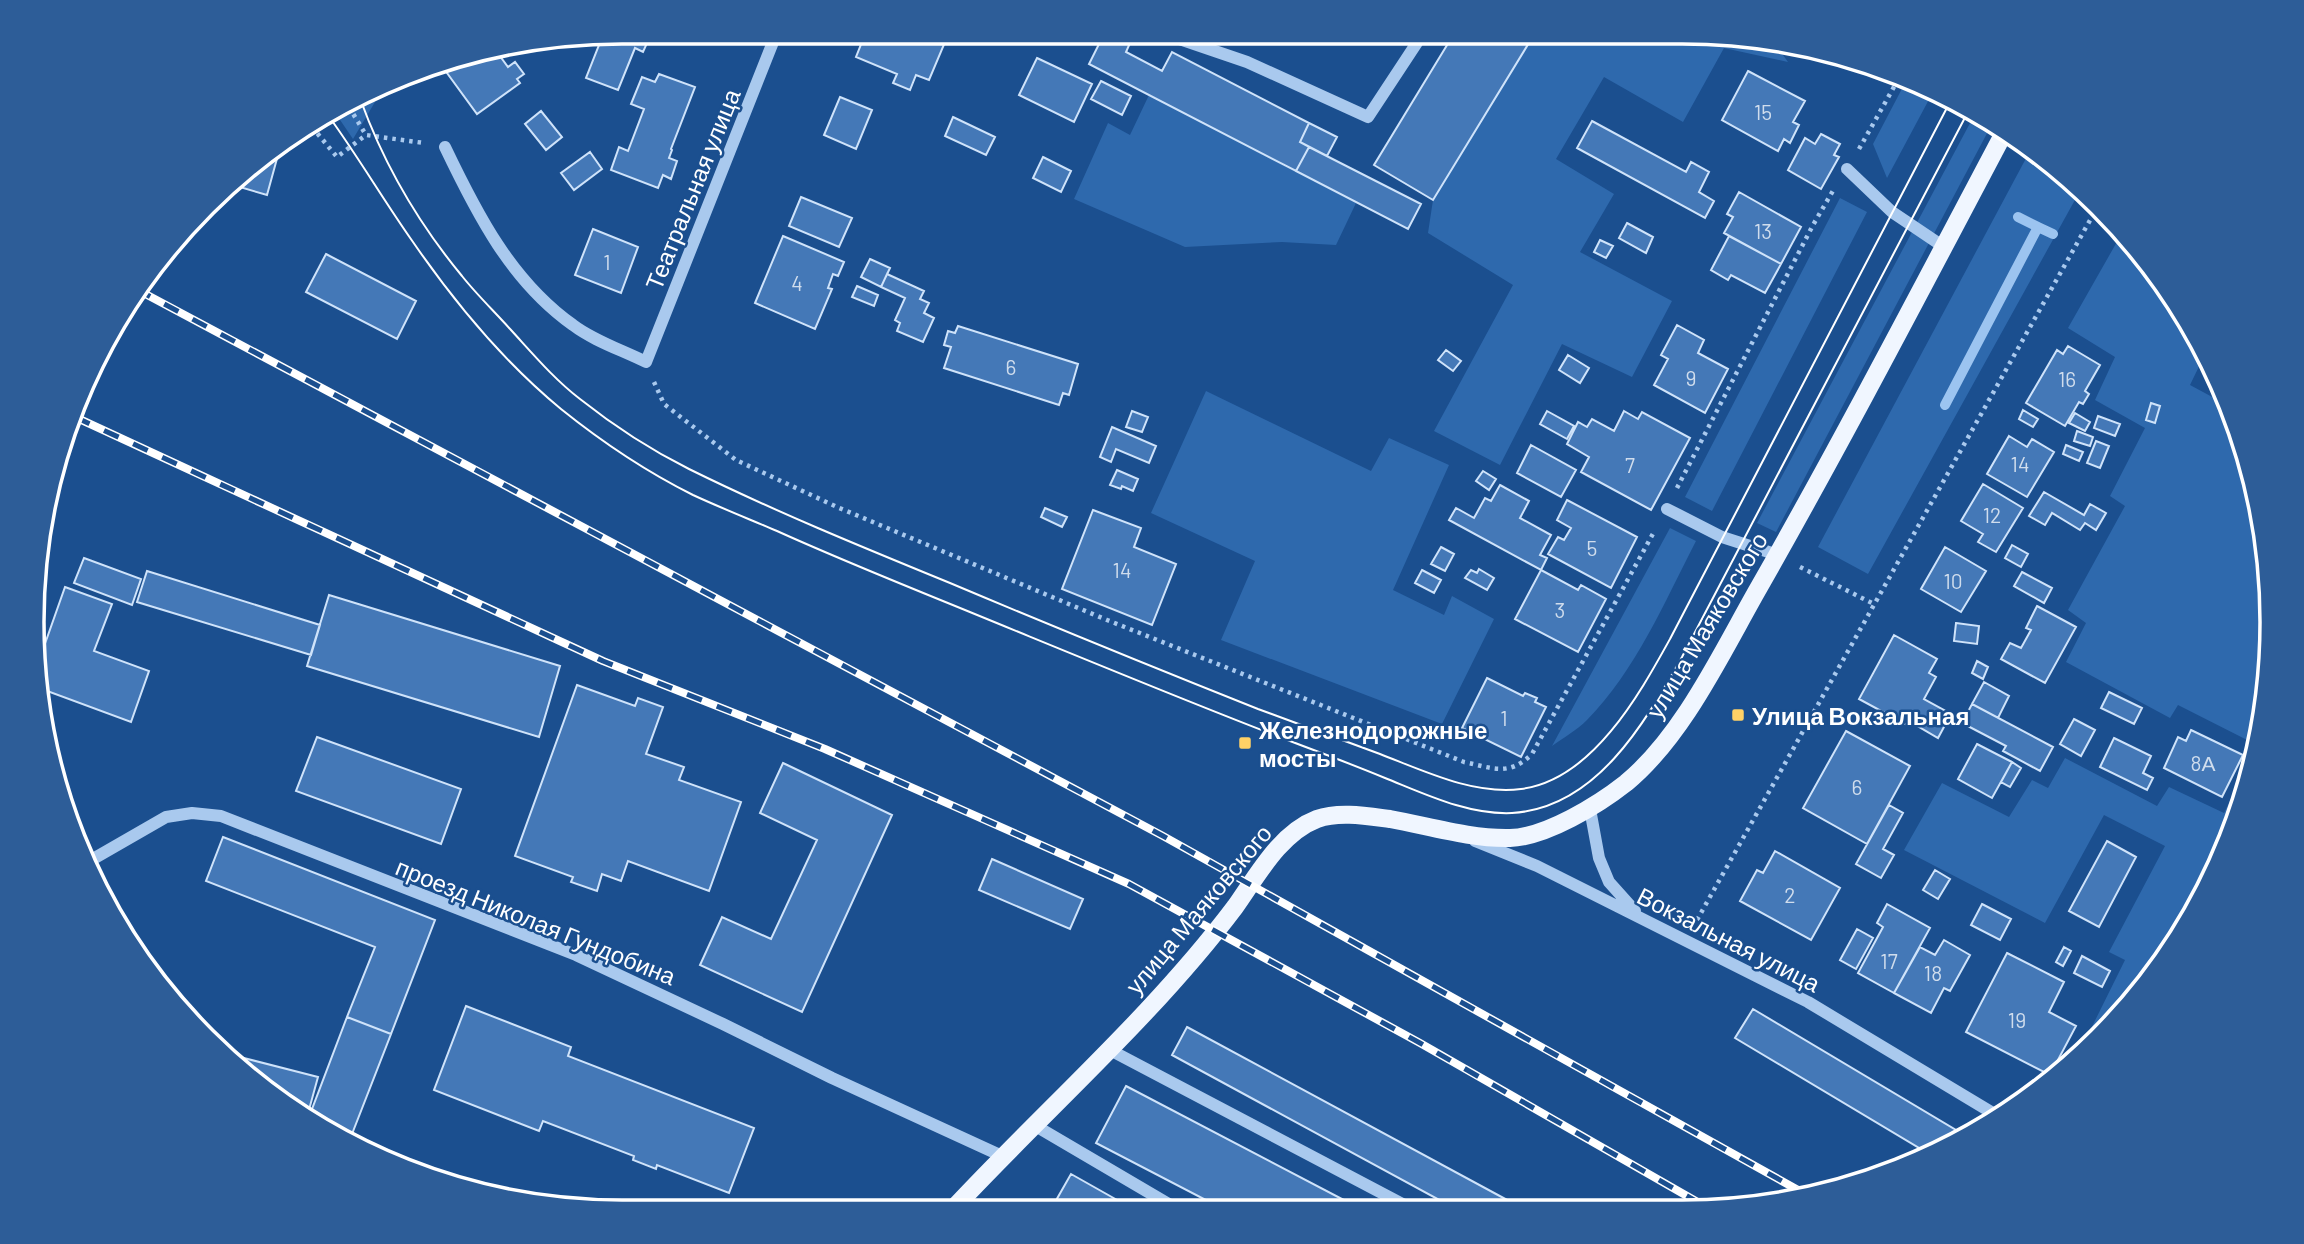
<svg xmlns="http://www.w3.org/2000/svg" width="2304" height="1244" font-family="Barlow,sans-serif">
<rect width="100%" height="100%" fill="#1b4f8f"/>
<path fill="#2e69ad" d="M1535,33h185l53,8 15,21 -64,-14 -41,74 -79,-45 -48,82 58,35 -34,58 92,49 -40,76 -70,-33 -62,121 -66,-34 79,-146 -85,-52 5,-33z
M1906,81l27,11 -46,86 -14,-34z
M373,95l2,7 -22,37 -17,-25z
M1149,95l207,108 -20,42 -54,-3 -97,5 -111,-48 34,-76 22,12z
M1977,110l16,12 -217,410 -19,-9z
M2031,149l40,29 10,11 -213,385 -50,-27z
M1840,198l27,14 -155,299 -27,-14z
M2122,233l28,29 56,90 -16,33 39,21 23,63 19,114 -4,116 -10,46 -79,-40 -8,13 -104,-56 20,-39 -18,-13 57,-104 -15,-10 35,-68 -50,-28 20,-43 -47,-29z
M1206,391l165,80 18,-33 60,27 -56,125 51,25 8,-19 42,23 -52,105 -221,-84 34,-79 -104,-48z
M1670,528l26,13c-32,62 -60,129 -109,179 -10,10 -24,18 -35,26z
M2256,748l-15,63 -47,106 -68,95 -47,41 46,-93 -16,-8 56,-106 -61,-31 -59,108 -141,-73 38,-67 67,34 23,-37 16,8 17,-30 92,48 12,-19 55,26z"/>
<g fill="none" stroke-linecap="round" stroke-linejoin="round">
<path stroke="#9cc4f0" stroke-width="10" d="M2018,217l20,10
M1945,405l93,-178 15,7"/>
</g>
<path fill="#4478b7" stroke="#cfe3fa" stroke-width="2" d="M622,32h30l-9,20 -8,-4 -17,42 -32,-12 17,-43z
M866,32h76l6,3 -19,45 -13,-5 -6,15 -17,-7 4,-9 -41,-17z
M1105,32l25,11 -4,9 36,19 10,-19 137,71 -9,19 9,5 -13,24 -207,-107z
M1455,32l80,1 -102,167 -59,-35z
M497,52l11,15 7,-5 9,12 -7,5 3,4 -43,31 -38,-52z
M1037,58l55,26 -18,38 -55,-27z
M1748,71l57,30 -12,21 6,3 -9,18 -6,-4 -6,12 -56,-31z
M659,74l36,13 -24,62 1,1 -3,8 8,3 -6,18 -8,-4 -5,13 -47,-18 8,-23 9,4 16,-42 -13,-5 11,-27 13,5z
M1101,81l30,15 -9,19 -31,-16z
M840,97l32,13 -16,39 -32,-14z
M541,111l21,26 -16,13 -21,-26z
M953,117l42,20 -9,18 -41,-19z
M1592,121l94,51 5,-10 18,10 -10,20 15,9 -9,17 -128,-70z
M1309,123l28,14 -10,19 -27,-14z
M1821,134l19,10 -6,11 5,2 -18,32 -33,-19 17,-32 10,6z
M281,144l-14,51 -34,-10 29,-31z
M1309,147l112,57 -13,25 -112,-58z
M590,152l12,17 -28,21 -13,-17z
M1043,157l28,14 -10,21 -28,-14z
M1739,192l62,35 -20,37 -57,-31 9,-16 -6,-3z
M801,197l51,21 -13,29 -50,-21z
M1627,223l26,14 -7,16 -27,-15z
M593,229l45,18 -17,46 -46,-18z
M783,236l61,26 -6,14 -5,-2 -5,14 4,1 -17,40 -60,-26z
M1729,236l52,28 -16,29 -34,-18 -3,5 -17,-10z
M1600,240l13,6 -7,12 -12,-6z
M326,254l90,47 -19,38 -91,-47z
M870,259l20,9 -9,19 -20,-10z
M887,274l37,17 -4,8 9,4 -5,10 10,5 -11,24 -26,-11 3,-8 -5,-3 10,-22 -24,-11z
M857,286l21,9 -4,11 -22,-9z
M1677,325l27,15 -6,13 30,16 -23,44 -51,-28 14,-26 -7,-4z
M958,326l120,38 -9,31 -6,-2 -4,12 -115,-37 7,-21 -7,-2 4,-14 7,2z
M2068,346l32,19 -15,26 4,3 -6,10 -4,-2 -14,24 -39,-23 31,-53 6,4z
M1446,350l15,11 -8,10 -15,-11z
M1568,355l21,13 -9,15 -21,-13z
M2151,403l9,3 -5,17 -9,-3z
M2023,410l15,9 -5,8 -14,-8z
M1132,411l16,6 -6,15 -16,-5z
M1547,411l27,15 -7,13 -27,-15z
M1624,411l14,8 4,-7 48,26 -39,72 -70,-38 8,-15 -22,-13 11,-22 9,5 5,-8 22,12z
M2075,413l15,9 -5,9 -16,-8z
M2098,416l22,8 -5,12 -21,-8z
M1112,427l44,19 -7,17 -33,-14 -5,13 -11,-5z
M2077,431l16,6 -3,9 -16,-5z
M2009,436l18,11 5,-8 22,13 -27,45 -40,-23z
M2096,441l13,5 -9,22 -13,-5z
M1531,445l45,25 -15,27 -44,-24z
M2066,445l17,7 -4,9 -16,-7z
M1117,470l21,9 -5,12 -11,-5 -1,3 -11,-4z
M1483,471l13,8 -7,11 -13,-9z
M1983,484l40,24 -27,44 -18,-10 5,-8 -22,-13z
M1500,485l29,16 -9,17 31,17 -11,20 7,3 -6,12 -92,-50 7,-12 18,10 11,-20 6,3z
M2044,492l40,23 6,-11 16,9 -10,17 -11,-7 -5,7 -28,-17 -7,12 -16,-9z
M1567,500l70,37 -26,51 -63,-34 10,-17 6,3 7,-12 -14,-8z
M1045,508l22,9 -5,10 -21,-10z
M1093,510l48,18 -7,19 42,17 -24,61 -90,-36z
M2012,545l16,9 -7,13 -16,-9z
M1441,547l13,7 -9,17 -14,-7z
M1945,547l41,24 -25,41 -40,-23z
M84,558l57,21 -9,26 -58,-22z
M1479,569l15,9 -7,12 -22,-12 6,-8 6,3z
M1422,570l19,10 -7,13 -19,-10z
M1541,570l37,20 3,-5 25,14 -28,53 -63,-33z
M147,571l173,54 -9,30 -174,-53z
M2022,572l30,16 -8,15 -30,-17z
M65,587l47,17 -18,47 55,20 -18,51 -92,-34 -4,-16z
M329,595l231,71 -21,71 -232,-71z
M2037,606l39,21 -31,56 -44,-24 9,-16 11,5 10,-18 -5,-2z
M1956,623l23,3 -2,18 -23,-3z
M1894,635l43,24 -8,14 7,4 -12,22 27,15 -13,24 -31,-18 -2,4 -46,-25z
M1977,661l11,6 -5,12 -11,-6z
M1487,678l36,18 2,-3 12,5 -2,4 11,5 -25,50 -59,-29z
M1984,682l25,14 -11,22 -26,-14z
M577,685l58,21 3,-8 25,9 -17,47 38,13 -5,13 62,22 -32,89 -81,-30 -7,20 -19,-7 -5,17 -26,-9 2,-5 -58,-21z
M2109,692l33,16 -8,16 -33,-16z
M1972,704l81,43 -13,24 -37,-20 3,-5 -44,-23z
M2074,719l21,11 -14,26 -21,-12z
M2191,730l52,25 -21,42 -58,-29 14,-31 8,4z
M1846,731l64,35 -43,78 -64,-36z
M317,737l144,52 -20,55 -145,-53z
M2114,738l37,18 -8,17 10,5 -6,12 -47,-23z
M1977,744l35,18 -20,36 -34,-19z
M2012,762l9,6 -11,19 -9,-5z
M783,763l109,52 -90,197 -102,-47 22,-48 49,22 46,-99 -57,-27z
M1889,805l14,8 -20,36 11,6 -13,23 -25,-14z
M223,837l212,83 -44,114 -44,-17 28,-70 -169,-66z
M2107,841l29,16 -37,70 -30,-16z
M1775,851l65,37 -29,52 -71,-39 17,-31 6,3z
M992,859l91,40 -13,30 -91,-39z
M1935,870l15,9 -12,20 -15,-9z
M1887,904l43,24 -36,65 -36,-20 25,-46 -6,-4z
M1982,904l29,15 -11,21 -29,-15z
M1857,929l16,9 -17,31 -16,-9z
M1944,940l26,15 -20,36 -6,-3 -13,25 -37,-20 26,-46 15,8z
M2064,947l7,4 -8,15 -7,-4z
M2007,953l57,29 -15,30 27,14 -26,49 -84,-43z
M2082,956l28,15 -8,16 -28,-14z
M466,1006l105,41 -3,9 186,72 -25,65 -72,-28 -1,4 -23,-9 1,-4 -91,-35 -4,10 -105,-41z
M1753,1009l213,127 -35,19 -196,-117z
M347,1017l44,17 -39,100 -43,-17z
M1187,1027l335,181h-68l-282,-153z
M232,1055l86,22 -11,40z
M1126,1086l235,123h-138l-127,-66z
M1071,1174l62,35 -69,1 -10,-6z"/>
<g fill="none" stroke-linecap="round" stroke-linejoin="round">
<path stroke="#a9c9ee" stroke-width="4.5" stroke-dasharray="3.5 5" stroke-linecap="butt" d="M349,107l17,28
M312,127l25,30 29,-22 58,8
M1859,149l40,-71
M654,382l10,22 72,56 101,47 270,113 357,142c29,6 44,15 68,-8l123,-224
M1677,488l136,-263 21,-36
M1800,567l76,38
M1697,920l401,-714"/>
<path stroke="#a9c9ee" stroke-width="12" d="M1159,32l88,30 121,55 56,-85
M445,147c32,67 66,134 128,178 21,16 49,25 73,37l131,-330
M1847,169l45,43 52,35
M1667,509l55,28 56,18
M1590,809l9,49 10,24 26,29
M1475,841l62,25 271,136 193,116
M86,863l80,-46 26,-4 29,3 355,139 147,69 109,54 170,78
M1110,1050l302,159
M1034,1125l143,84"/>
<path stroke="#f0f6ff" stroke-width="18" d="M952,1210c94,-101 200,-193 283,-303 22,-31 45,-74 82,-88 22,-8 50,-3 73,0 39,7 80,20 120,19 36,-1 88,-33 116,-55 57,-47 96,-131 132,-194 86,-151 166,-305 247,-458"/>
<path stroke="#fff" stroke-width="2" d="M361,101c23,63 58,123 101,175 15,19 33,36 49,54 22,24 43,49 69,69 34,27 71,51 109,70 85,42 173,78 261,114 102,43 205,85 308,126 41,15 81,30 122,45 44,17 93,41 141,35 71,-9 118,-94 149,-150l281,-539
M330,118c29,40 54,83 83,124 42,61 91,120 148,167 41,33 86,63 132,86 28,13 56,24 84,36 53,24 107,46 161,68 113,46 225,93 339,137 36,14 72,27 108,42 40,16 83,37 127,35 85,-5 133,-91 170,-156l288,-549"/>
<g stroke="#fff" stroke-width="8">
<path id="rail" d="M136,289l1027,547 644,359
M75,417l528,244 222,88 304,135 291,159 288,165"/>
</g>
<use href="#rail" stroke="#1b4f8f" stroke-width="5" stroke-dasharray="16" stroke-linecap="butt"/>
</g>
<g fill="#ffd166" stroke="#1b4f8f" stroke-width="2.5">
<rect x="1731" y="708" width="14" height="14" rx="3.5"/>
<rect x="1238" y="736" width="14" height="14" rx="3.5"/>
</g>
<g text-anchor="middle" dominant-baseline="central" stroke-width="5" stroke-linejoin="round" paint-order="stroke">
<g font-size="21" fill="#d0dded">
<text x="1763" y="111">15</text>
<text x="1763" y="230">13</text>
<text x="607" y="261">1</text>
<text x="797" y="282">4</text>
<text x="1011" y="366">6</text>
<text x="1691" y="377">9</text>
<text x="2067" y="378">16</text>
<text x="2020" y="463">14</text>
<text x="1630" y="464">7</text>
<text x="1992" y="514">12</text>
<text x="1592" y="547">5</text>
<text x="1122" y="569">14</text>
<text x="1953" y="580">10</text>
<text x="1560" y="609">3</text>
<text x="1504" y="717">1</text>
<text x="2203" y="762">8А</text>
<text x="1857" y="786">6</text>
<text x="1790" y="894">2</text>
<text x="1889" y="960">17</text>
<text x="1933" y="972">18</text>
<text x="2017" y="1019">19</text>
</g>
<g font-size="24" fill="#fff" stroke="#1b4f8f">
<text transform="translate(692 189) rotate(-68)">Театральная улица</text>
<text transform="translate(1706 625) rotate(-59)">улица Маяковского</text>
<text transform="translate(1198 909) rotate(-50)">улица Маяковского</text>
<text transform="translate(536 921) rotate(22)">проезд Николая Гундобина</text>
<text transform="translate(1729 939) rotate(27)">Вокзальная улица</text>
</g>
<g font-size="24" font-weight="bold" fill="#fff" stroke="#1b4f8f" text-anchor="start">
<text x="1752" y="715">Улица Вокзальная</text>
<text x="1259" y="729">Железнодорожные<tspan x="1259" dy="28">мосты</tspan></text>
</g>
</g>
<path d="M0 0H2304V1244H0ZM622 44H1682A578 578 0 0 1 2260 622V622A578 578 0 0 1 1682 1200H622A578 578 0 0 1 44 622V622A578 578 0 0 1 622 44Z" fill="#2d5d98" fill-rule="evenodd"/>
<path fill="none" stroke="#fff" stroke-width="3.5" d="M622 44H1682A578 578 0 0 1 2260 622V622A578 578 0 0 1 1682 1200H622A578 578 0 0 1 44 622V622A578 578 0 0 1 622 44Z"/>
</svg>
